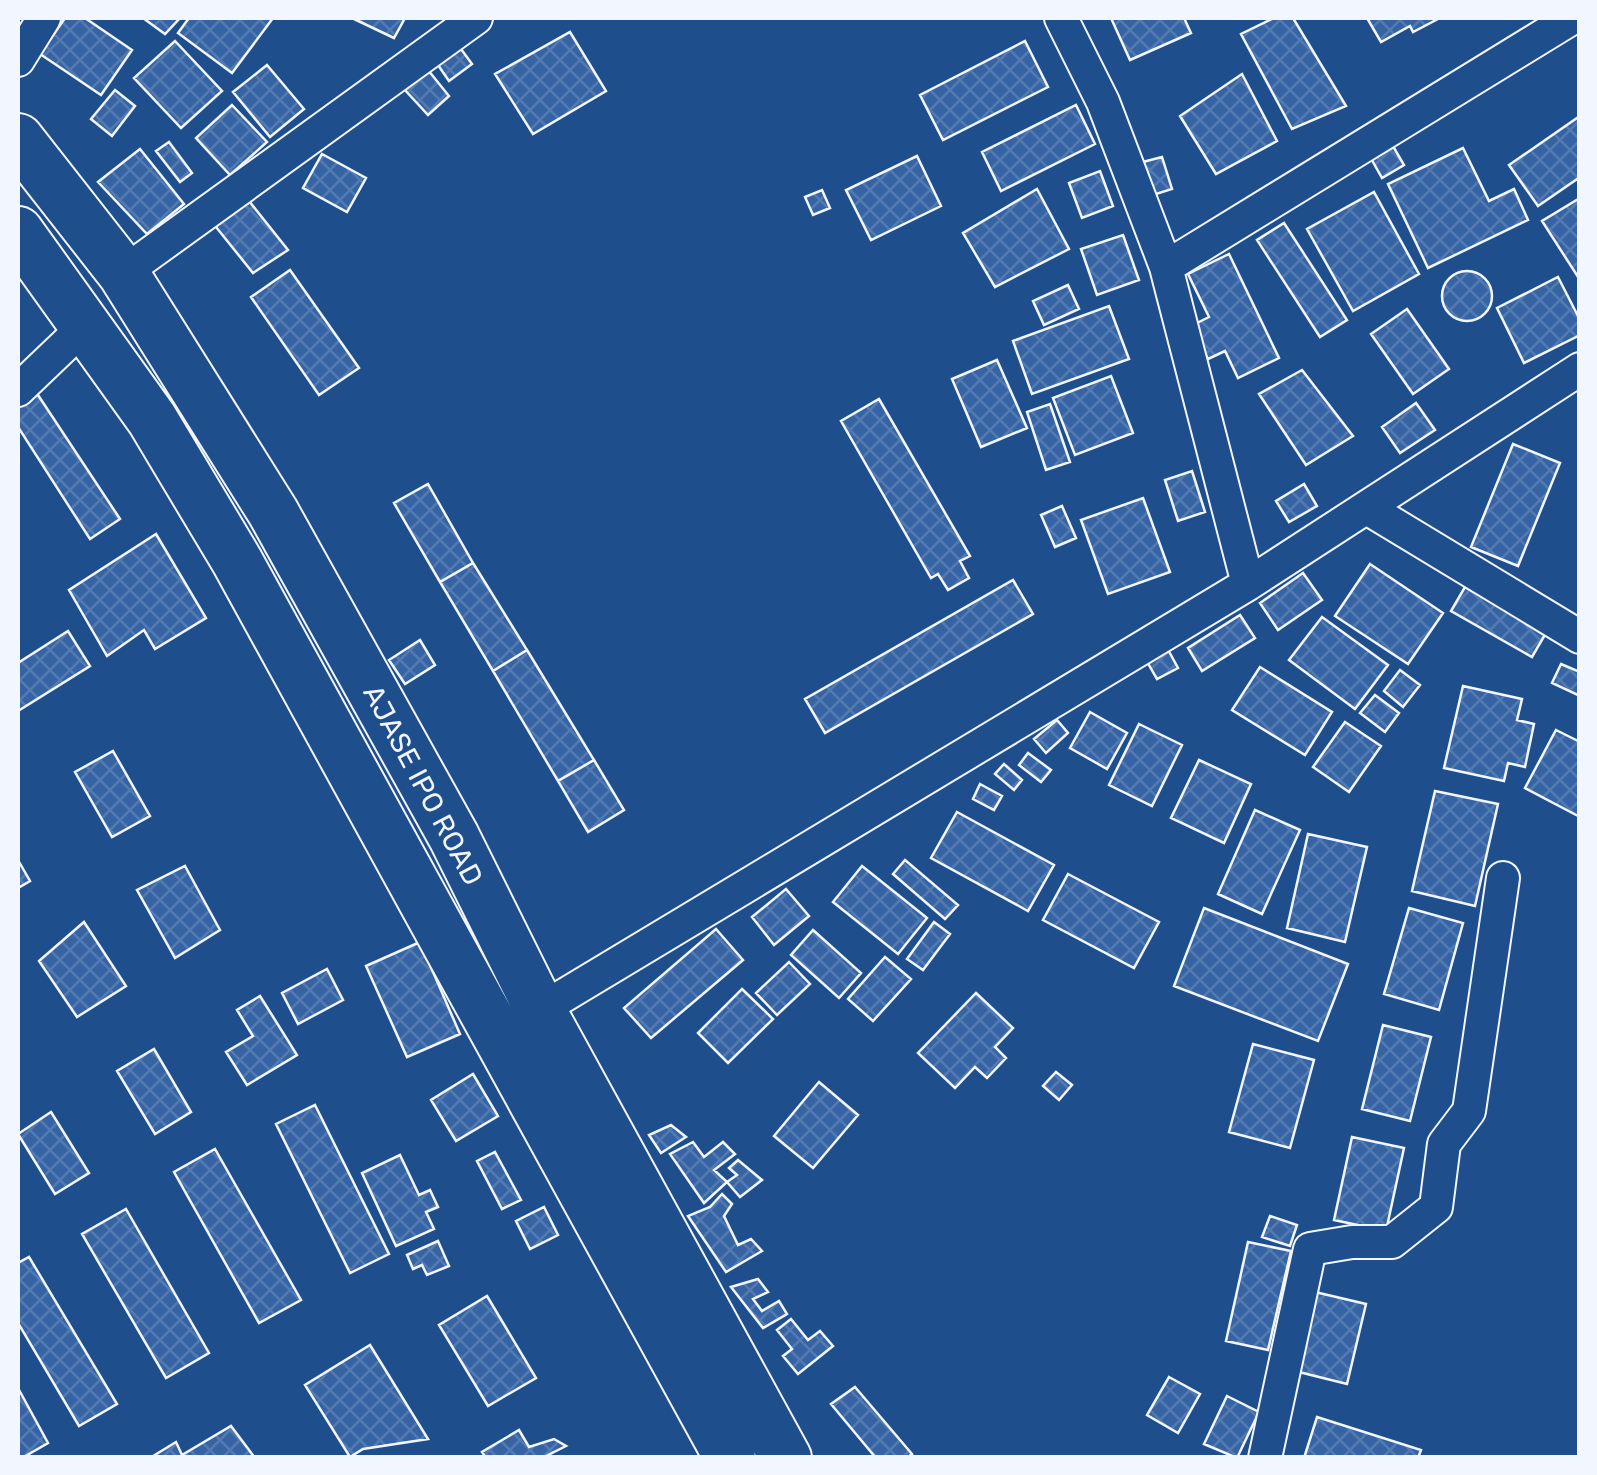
<svg xmlns="http://www.w3.org/2000/svg" width="1597" height="1475" font-family="Rubik,sans-serif">
<defs>
<pattern id="building-cross-hatch" width="8" height="8" patternUnits="userSpaceOnUse" patternTransform="scale(2.5)"><rect width="8" height="8" fill="#3563a3"/><path d="M0 0l8 8M0 8l8-8" fill="none" stroke="#537ab1"/></pattern>
</defs>
<rect width="100%" height="100%" fill="#1f4e8c"/>
<path fill="url(#building-cross-hatch)" stroke="#f2f6ff" stroke-width="2.5" d="M65,18h20l47,32 -31,45 -61,-41z
M143,18h37l-15,16z
M189,18h84l-41,55 -54,-40z
M352,18h53l-11,20z
M1111,18h73l7,15 -61,27z
M1274,18h19l53,88 -54,23 -51,-95z
M1367,18h67l2,2 -23,12 -3,-6 -29,16z
M570,32l36,59 -73,43 -38,-60z
M175,41l47,50 -41,37 -47,-50z
M1025,41l23,46 -105,53 -23,-45z
M461,49l11,15 -23,17 -11,-16z
M267,65l37,44 -34,28 -37,-45z
M428,70l21,26 -21,19 -24,-26z
M1242,74l35,67 -61,33 -36,-58z
M115,90l20,16 -23,30 -21,-17z
M232,105l35,37 -37,33 -34,-37z
M1076,105l19,39 -94,47 -19,-39z
M1580,116v61l-42,29 -29,-41z
M1390,141l14,24 -22,13 -14,-25z
M169,142l23,31 -12,9 -24,-31z
M1463,148l26,53 25,-12 14,31 -100,48 -40,-84z
M140,149l44,55 -37,30 -49,-52z
M322,154l44,24 -19,34 -44,-24z
M917,156l24,50 -70,34 -25,-50z
M1162,157l10,32 -19,6 -10,-33z
M1100,171l13,35 -31,12 -13,-35z
M1037,189l32,60 -74,38 -32,-54z
M822,190l8,18 -17,7 -8,-18z
M1374,192l45,82 -66,37 -46,-82z
M245,196l43,54 -35,23 -41,-51z
M1580,198v82l-38,-59z
M1284,223l63,97 -27,17 -63,-97z
M1123,235l16,45 -42,15 -16,-46z
M1229,254l50,104 -41,20 -13,-27 -17,8 -17,-33 18,-9 -21,-43z
M290,270l69,98 -40,27 -68,-98z
M1442 296a25 25 0 1 1 50 0a25 25 0 1 1-50 0Z
M1558,277l22,43v15l-56,28 -27,-55z
M1068,285l11,24 -35,16 -11,-24z
M1109,306l20,53 -97,35 -19,-53z
M1407,309l42,60 -36,25 -42,-60z
M997,360l30,68 -46,19 -29,-68z
M1302,370l51,66 -47,29 -47,-71z
M1111,376l22,57 -58,22 -22,-57z
M36,392l84,127 -30,20 -72,-112v-24z
M879,399l91,157 -10,5 9,17 -21,12 -10,-16 -7,4 -90,-157z
M1416,403l19,27 -35,23 -18,-26z
M1050,404l20,58 -24,8 -19,-58z
M1513,444l47,19 -42,103 -47,-19z
M1192,471l13,41 -27,9 -13,-41z
M428,484l45,79 -33,19 -46,-79z
M1304,484l13,22 -28,16 -13,-21z
M1143,498l27,74 -62,22 -27,-74z
M1062,506l14,32 -21,9 -14,-32z
M156,534l50,84 -51,31 -11,-19 -37,26 -38,-66z
M473,563l54,87 -34,21 -53,-89z
M1370,564l73,49 -35,51 -73,-48z
M1303,573l19,27 -44,30 -18,-27z
M1013,580l20,34 -208,119 -20,-34z
M1465,587l81,46 -14,24 -81,-46z
M1240,615l15,23 -53,33 -14,-23z
M1322,617l66,48 -33,44 -66,-49z
M68,631l22,35 -72,45v-48z
M420,640l15,25 -30,19 -16,-24z
M1166,646l12,22 -21,11 -12,-21z
M527,650l67,110 -36,21 -65,-110z
M1561,664l19,8v24l-28,-13z
M1260,667l72,45 -27,43 -73,-45z
M1400,670l20,15 -17,22 -19,-16z
M1463,686l59,13 -5,21 17,4 -9,43 -17,-4 -4,18 -60,-13z
M1375,695l24,18 -14,19 -25,-19z
M1090,712l37,21 -20,36 -37,-21z
M1057,720l11,13 -22,20 -12,-14z
M1345,722l36,24 -32,46 -36,-25z
M1139,724l43,21 -30,61 -43,-21z
M1556,730l24,12v75l-55,-29z
M113,751l37,65 -38,21 -37,-65z
M1028,753l23,17 -10,12 -22,-17z
M594,760l30,50 -36,22 -30,-51z
M1199,760l52,24 -27,59 -53,-25z
M1004,764l18,16 -8,10 -19,-16z
M980,784l22,12 -8,14 -21,-11z
M1435,791l63,13 -23,102 -63,-15z
M1255,810l45,20 -38,84 -44,-20z
M957,812l97,53 -26,46 -97,-53z
M1308,834l59,13 -22,95 -58,-14z
M18,860l12,21 -12,7z
M905,860l53,45 -13,14 -52,-45z
M185,866l35,64 -45,28 -38,-68z
M862,866l65,52 -29,36 -65,-52z
M1068,874l91,48 -25,46 -91,-48z
M786,889l23,27 -35,29 -22,-28z
M1204,908l144,56 -30,77 -144,-55z
M1409,908l54,15 -24,87 -55,-16z
M84,922l42,64 -49,31 -38,-56z
M934,922l16,12 -27,36 -16,-11z
M716,929l27,31 -92,78 -27,-30z
M813,930l48,43 -22,25 -48,-43z
M420,942l40,92 -53,23 -41,-91z
M885,957l26,22 -38,42 -25,-22z
M789,962l21,22 -33,31 -21,-22z
M327,969l16,31 -45,24 -16,-31z
M742,989l31,30 -45,44 -30,-30z
M976,993l37,35 -18,19 11,11 -19,20 -12,-11 -20,21 -37,-35z
M260,996l37,59 -50,30 -21,-33 27,-16 -16,-26z
M1383,1025l48,12 -21,84 -48,-12z
M1253,1044l61,16 -24,88 -61,-16z
M154,1049l37,63 -36,22 -38,-63z
M1056,1072l16,13 -13,15 -16,-14z
M473,1074l25,42 -42,25 -25,-41z
M819,1082l39,33 -45,53 -39,-32z
M315,1105l74,149 -39,19 -74,-149z
M51,1112l38,61 -34,21 -37,-60z
M671,1125l15,12 -25,16 -12,-18z
M1352,1137l52,11 -18,83 -52,-11z
M693,1142l11,15 19,-15 12,12 -21,16 13,12 -23,21 -34,-49z
M215,1149l86,151 -42,23 -85,-151z
M495,1152l26,48 -19,9 -25,-48z
M400,1155l19,40 11,-5 8,17 -12,5 8,17 -38,17 -34,-73z
M738,1160l24,20 -22,17 -13,-15 10,-7 -8,-7z
M722,1194l10,10 -8,12 14,29 13,-6 11,12 -36,21 -38,-56 22,-9z
M544,1207l14,28 -28,14 -14,-28z
M126,1209l83,144 -43,25 -84,-144z
M1270,1216l27,9 -7,21 -28,-9z
M438,1241l11,25 -22,9 -5,-10 -9,4 -6,-14z
M1248,1242l43,9 -23,99 -42,-9z
M29,1257l88,147 -38,22 -61,-103v-60z
M758,1279l10,13 -15,7 9,12 17,-10 8,13 -24,14 -32,-41z
M1315,1292l51,12 -19,80 -52,-13z
M487,1296l49,82 -48,28 -49,-81z
M791,1319l17,21 12,-9 13,15 -35,28 -15,-18 9,-7 -15,-19z
M370,1345l58,94 -65,10 -13,8 -45,-72z
M1169,1377l31,17 -22,39 -31,-18z
M855,1387l57,67 -5,4h-31l-45,-54z
M18,1388l30,55 -26,15h-4z
M1227,1396l32,16 -22,46 -33,-14z
M1317,1417l104,33 -3,8h-114z
M231,1426l24,32h-105l26,-16 6,13z
M519,1430l10,17 25,-8 12,7 -24,12h-56l-4,-6z"/>
<g fill="none" stroke-linecap="round" stroke-linejoin="round">
<g stroke="#f2f6ff" stroke-width="36">
<path id="minor" d="M1061,18l42,84 63,165 82,317
M18,60l26,-42
M1166,267l406,-249
M123,273l353,-255
M18,390l68,-65
M1367,508l213,129
M540,1010l708,-426 332,-215
M1265,1458l45,-209 42,-7h40l44,-35 8,-63 25,-33 34,-233"/>
</g>
<g stroke="#f2f6ff" stroke-width="54">
<path id="highway" d="M18,139l105,134 150,239 181,325 86,173 246,448
M18,232l134,187 85,142 493,897"/>
</g>
<use href="#minor" stroke="#1f4e8c" stroke-width="32"/>
<use href="#highway" stroke="#1f4e8c" stroke-width="50"/>
</g>
<g text-anchor="middle" dominant-baseline="central" stroke-width="8" stroke-linejoin="round" paint-order="stroke">
<g font-size="28" fill="#f2f6ff" stroke="#1f4e8c">
<text transform="translate(423 785) rotate(62)">AJASE IPO ROAD</text>
</g>
</g>
<rect width="1597" height="1475" fill="none" stroke="#f2f6ff" stroke-width="40"/>
</svg>
